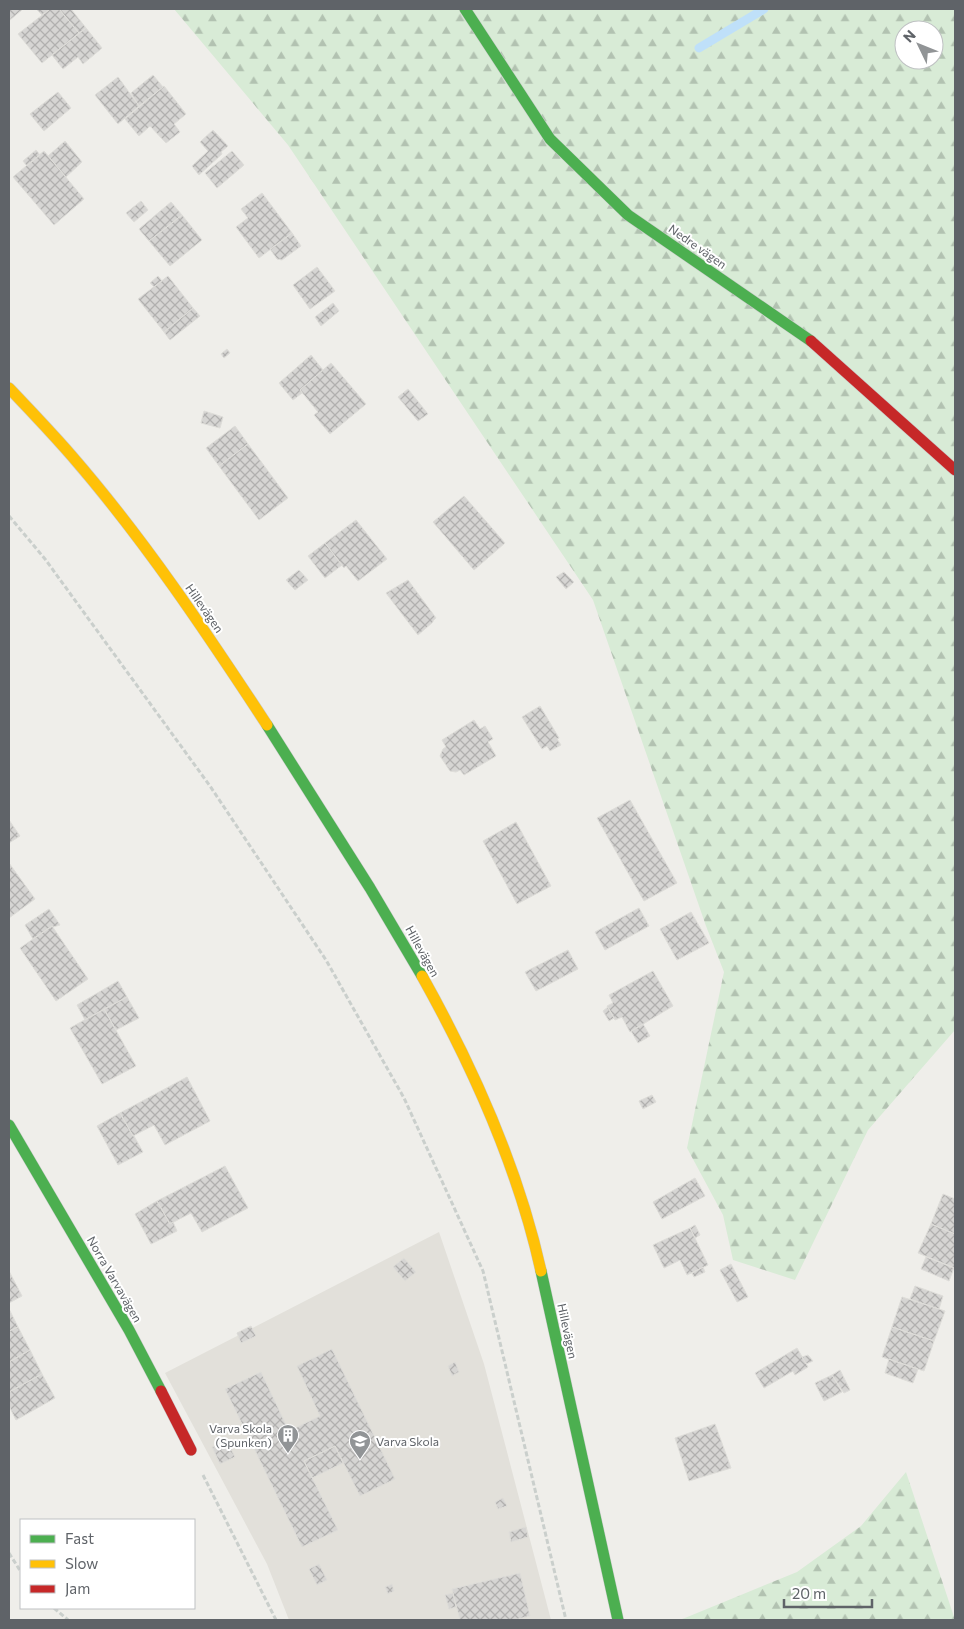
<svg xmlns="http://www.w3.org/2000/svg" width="964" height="1629" font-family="Commissioner,sans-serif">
<defs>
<pattern id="forest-firs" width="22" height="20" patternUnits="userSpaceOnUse" patternTransform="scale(1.25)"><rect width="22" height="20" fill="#d8ebd6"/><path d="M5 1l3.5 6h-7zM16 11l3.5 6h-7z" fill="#b2c2b1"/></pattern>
<pattern id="building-cross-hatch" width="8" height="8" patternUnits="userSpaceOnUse" patternTransform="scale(1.25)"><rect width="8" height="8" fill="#d6d5d3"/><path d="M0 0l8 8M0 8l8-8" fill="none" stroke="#b1b0af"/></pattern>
</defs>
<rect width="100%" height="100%" fill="#efeeea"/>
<path fill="#e2e0da" d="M439,1232l45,132 67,256h-262l-22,-56 -102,-191z"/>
<path fill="url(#forest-firs)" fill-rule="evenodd" d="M174,9h781v1021l-87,100 -73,150 -62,-20 -10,-45 -36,-67 37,-176 -18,-46 -113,-326 -305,-455zM904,30h30v30h-30z
M906,1472l49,148h-275l117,-48 64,-46z"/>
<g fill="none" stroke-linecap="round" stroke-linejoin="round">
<path stroke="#bfe0f9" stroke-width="9" d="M699,48l65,-39"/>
</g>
<path fill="url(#building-cross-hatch)" stroke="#deddd9" d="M9,9h14l-13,11z
M36,9h14l-8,6z
M50,9h9l20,24 -37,30 -24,-29z
M59,9h12l15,19 -7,5z
M86,28l16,20 -19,16 -5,-7 -15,12 -11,-14z
M153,75l10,12 -24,19 -8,-13z
M118,77l21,29 -21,18 -23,-29z
M164,86l22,28 -12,10 6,8 -14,11 -16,-17 -11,10 -14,-17z
M58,92l13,16 -27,23 -14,-17z
M213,130l15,16 -7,6 1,2 -23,21 -7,-9 16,-15 -8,-9z
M65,141l17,21 -16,15 -18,-21z
M36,150l4,5 -13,11 -4,-5z
M44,151l40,48 -30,26 -41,-48z
M232,151l12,14 -27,23 -12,-15z
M262,193l30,40 -33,25 -23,-31 12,-9 -7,-9z
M141,201l7,9 -14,12 -8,-9z
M171,202l11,13 -33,26 -10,-12z
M182,215l20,25 -32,26 -21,-25z
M292,233l9,13 -19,14 -5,-1 -7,-10z
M317,267l18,24 -25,18 -17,-24z
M158,276l4,5 -8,6 -4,-4z
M168,276l25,32 -29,24 -26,-33z
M333,303l6,8 -18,15 -6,-9z
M193,308l7,8 -30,24 -6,-8z
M227,349l3,4 -6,5 -3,-4z
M311,355l12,15 -23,20 2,3 -9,7 -14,-17z
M331,363l35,41 -36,30 -16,-19 4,-3 -18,-22z
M408,389l20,25 -10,7 -20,-24z
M204,411l19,6 -3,11 -19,-5z
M235,426l13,18 -29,22 -13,-18z
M248,444l40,54 -29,22 -40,-54z
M464,496l41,47 -31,27 -41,-48z
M356,520l31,39 -29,22 -12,-15 -2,2 -19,-25z
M325,543l17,22 -17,13 -17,-22z
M299,570l9,10 -13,10 -9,-10z
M564,572l10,10 -8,7 -10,-12z
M408,580l28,38 -3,3v1l-15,13 -32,-42z
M540,706l19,32 -2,1 4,6 -11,6 -3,-5 -5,3 -20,-32z
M474,720l6,9 5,-3 8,13 -5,3 8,14 -32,19 -4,-5 -4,2 -6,-1 -10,-15 3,-7 3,-2 -4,-7z
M630,800l47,83 -33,18 -47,-83z
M9,820l11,16 -11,7z
M516,822l35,64 -34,18 -34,-63z
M9,863l26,36 -26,19z
M639,908l10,18 -44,24 -10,-18z
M49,909l11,16 -7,2 -1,-1 -19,13 -8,-14z
M691,912l18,31 -32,17 -17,-31z
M52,926l36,53 -32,22 -36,-53z
M568,950l10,19 -42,22 -11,-19z
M653,971l20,35 -43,26 -8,-15 -7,3 -1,-2 -7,-12 6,-3 -4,-8z
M118,981l9,16 -42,23 -8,-15z
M127,997l12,21 -23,12 -12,-21z
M608,1007l6,11 -5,3 -6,-10z
M104,1009l32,57 -34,18 -32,-56z
M643,1024l7,12 -12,7 -7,-12z
M187,1077l23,44 -45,24 -11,-20 -21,11 -13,-23z
M652,1095l4,7 -13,7 -4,-8z
M120,1113l13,23h1l9,16 -25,13 -21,-39z
M225,1166l23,42 -46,24 -11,-19 -21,11 -13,-23z
M695,1178l10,18 -43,23 -9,-17z
M943,1194l12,5v35l-24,-10z
M157,1201l13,23 3,-2 4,9 -26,13 -16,-30z
M931,1224l24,10v34l-37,-15z
M695,1225l5,10 -5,3 -5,-10z
M690,1228l18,37 -21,10 -7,-15 -16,8 -11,-23z
M926,1257l28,11 -5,13 -28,-12z
M404,1258l12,14 -11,9 -12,-14z
M731,1264l17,33 -11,5 -17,-32z
M703,1267l2,5 -11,5 -2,-4z
M9,1271l13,25 -13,7z
M915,1286l28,10 -4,13 -29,-10z
M902,1297l43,14 -11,30 -42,-14z
M9,1309l9,18 -9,4z
M251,1326l5,10 -15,7 -4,-10z
M18,1327l12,23 -21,12v-31z
M892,1327l42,14 -10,30 -42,-14z
M797,1348l11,19 -13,8 -2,-4 -29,17 -9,-15z
M332,1349l63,130 -35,17 -25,-50 -31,15 34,69 -36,17 -77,-158 36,-17 28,59 31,-15 -23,-50z
M30,1350l12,24 -33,18v-30z
M808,1355l5,6 -7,3 -4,-7z
M889,1359l29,10 -5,14 -28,-10z
M455,1362l4,10 -7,4 -4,-10z
M840,1370l10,20 -6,3 -12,-18z
M42,1374l13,24 -39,22 -7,-14v-14z
M832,1375l10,17 -18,9 -9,-18z
M715,1424l16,44 -42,13 -14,-43z
M227,1441l8,16 -15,7 -8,-17z
M335,1446l8,17 -31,15 -8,-17z
M503,1498l4,8 -9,3 -3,-7z
M526,1527l2,10 -17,5 -2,-10z
M319,1564l8,16 -10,5 -8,-16z
M520,1573l10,43 -16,4h-54l-8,-31z
M392,1584l2,7 -6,3 -3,-7z
M453,1593l3,14 -7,2 -4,-14z"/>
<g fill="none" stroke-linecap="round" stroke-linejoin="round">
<g stroke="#cacacb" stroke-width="12">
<path id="fast" d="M465,9l85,130 78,76 183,126
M267,725l103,163 52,88
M9,1125l120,205 32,61
M541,1271l77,349"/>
</g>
<g stroke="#cacacb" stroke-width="12">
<path id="slow" d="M9,388c21,22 42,44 62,67 73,84 135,177 196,270
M422,976c52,93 96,191 119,295"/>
</g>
<g stroke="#cacacb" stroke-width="12">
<path id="jam" d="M811,341l144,129
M161,1391l30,59"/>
</g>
<path stroke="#cacfcc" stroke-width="3" stroke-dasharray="5 2.5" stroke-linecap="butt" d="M9,516l36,43 165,227 116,174 78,138 79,173 83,349
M203,1475l73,145
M9,1553l12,19
M54,1608l14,12"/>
<use href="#fast" stroke="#4caf50" stroke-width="11"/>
<use href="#slow" stroke="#ffc107" stroke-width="11"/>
<use href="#jam" stroke="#c62828" stroke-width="11"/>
</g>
<defs>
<g id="building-pin" transform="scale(1.125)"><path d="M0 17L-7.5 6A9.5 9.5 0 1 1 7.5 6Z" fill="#919496" stroke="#fff"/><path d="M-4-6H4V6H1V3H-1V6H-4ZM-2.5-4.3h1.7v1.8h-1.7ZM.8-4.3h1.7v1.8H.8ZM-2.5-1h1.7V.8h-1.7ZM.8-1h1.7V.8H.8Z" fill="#fff"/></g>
<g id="school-pin" transform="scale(1.125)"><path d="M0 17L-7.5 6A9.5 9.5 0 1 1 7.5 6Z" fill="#919496" stroke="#fff"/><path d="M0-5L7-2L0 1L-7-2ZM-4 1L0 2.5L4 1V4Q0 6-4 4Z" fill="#fff"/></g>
</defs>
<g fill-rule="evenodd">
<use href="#building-pin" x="288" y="1435"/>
<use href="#school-pin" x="360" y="1441"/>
</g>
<g text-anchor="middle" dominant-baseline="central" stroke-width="4" stroke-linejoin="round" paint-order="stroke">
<g font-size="12" fill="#5f6368" stroke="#fff">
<text transform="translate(698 246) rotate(35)">Nedre vägen</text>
<text transform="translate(205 608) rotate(55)">Hillevägen</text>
<text transform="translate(423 951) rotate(61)">Hillevägen</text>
<text transform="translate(115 1279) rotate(60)">Norra Varvavägen</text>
<text transform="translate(568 1331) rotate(78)">Hillevägen</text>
</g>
<g font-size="12" fill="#5f6368" stroke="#fff" text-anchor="end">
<text x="272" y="1428">Varva Skola<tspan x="272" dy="14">(Spunken)</tspan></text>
<text x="376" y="1441" text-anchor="start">Varva Skola</text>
</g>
</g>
<rect width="964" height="1629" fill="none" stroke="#5f6368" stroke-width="20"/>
<rect x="20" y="1519" width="175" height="90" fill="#ffffff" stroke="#bfc1c3"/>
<rect x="30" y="1535" width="25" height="8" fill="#4caf50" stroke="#bfc1c3"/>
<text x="65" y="1544" font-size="15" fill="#5f6368">Fast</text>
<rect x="30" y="1560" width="25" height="8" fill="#ffc107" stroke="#bfc1c3"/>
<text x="65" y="1569" font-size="15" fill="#5f6368">Slow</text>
<rect x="30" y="1585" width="25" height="8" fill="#c62828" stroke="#bfc1c3"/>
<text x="65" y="1594" font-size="15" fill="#5f6368">Jam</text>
<g transform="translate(919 45) rotate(313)"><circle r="24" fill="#ffffff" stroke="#bfc1c3"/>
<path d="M0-4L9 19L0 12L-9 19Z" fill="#919496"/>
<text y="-8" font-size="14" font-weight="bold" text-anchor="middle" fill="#5f6368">N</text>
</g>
<path d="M784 1599v8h88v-8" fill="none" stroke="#5f6368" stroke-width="2.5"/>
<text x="792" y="1599" font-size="15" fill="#5f6368" stroke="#ffffff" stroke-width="4" paint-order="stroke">20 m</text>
</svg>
